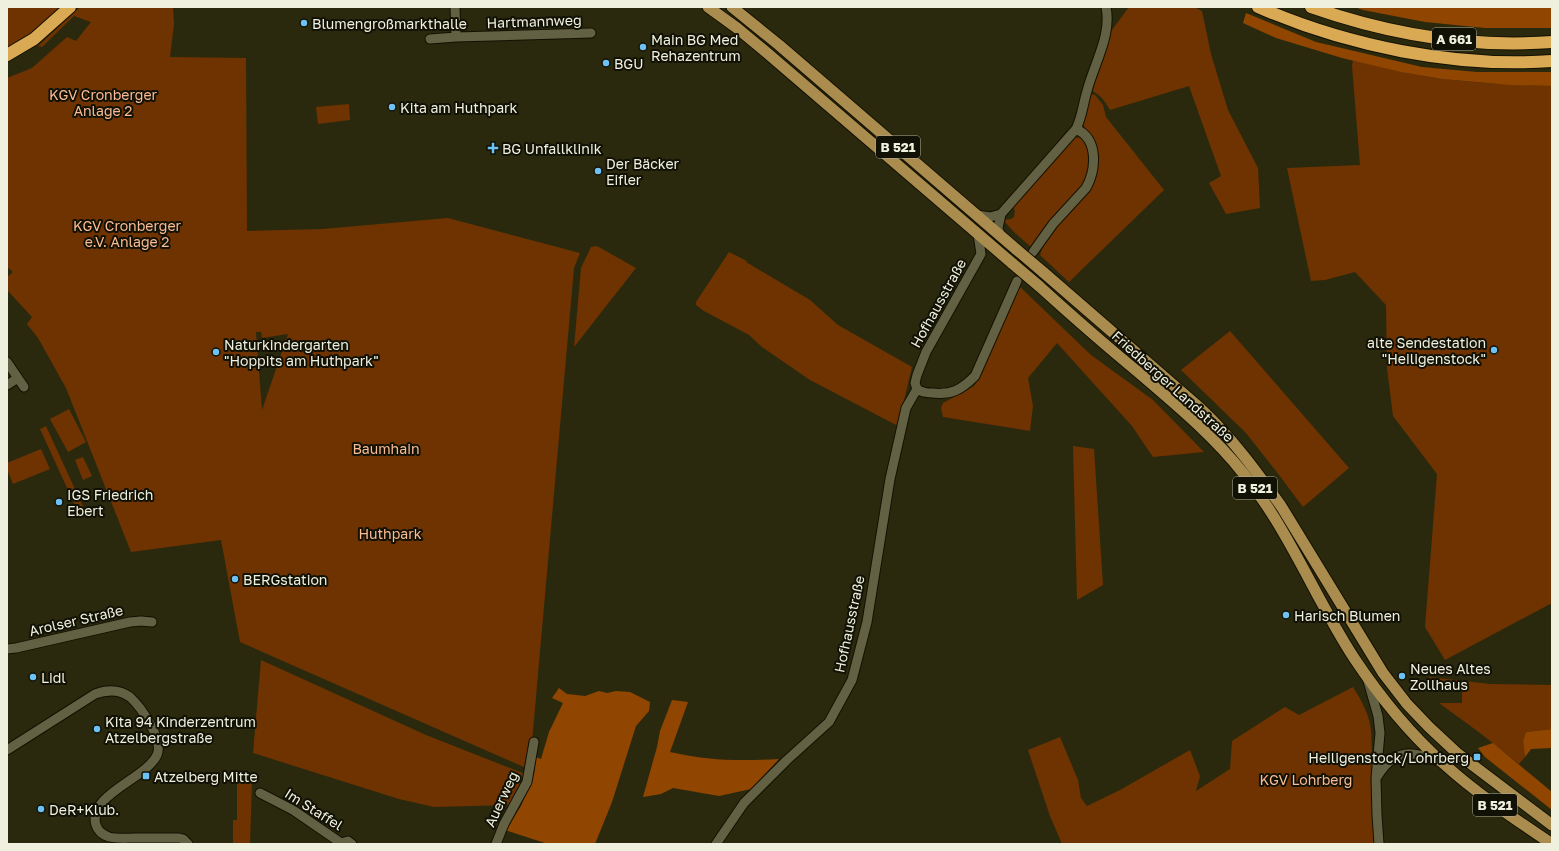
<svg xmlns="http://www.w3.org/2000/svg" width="1559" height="851" font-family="'Golos Text',sans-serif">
<rect width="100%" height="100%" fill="#2b290d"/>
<path fill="#6e3300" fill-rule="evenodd" d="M7,7h54l-28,25 -26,15z
M80,7h93l1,17 -4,33 76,1 1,173 75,-2 126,-11 132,35 -6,15 -42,474 -6,26 -286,-126 -19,-102 -90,12 -65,-164 -28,-50 -11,-14 5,-7 -25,-27v-13l6,-5 -6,-5v-189l25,-10 35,-31 9,4 15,-19 -17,-6 -32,31 -4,-1zM256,332h5l1,6 26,-4 -26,76z
M1129,7h65l8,4 9,43 17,56 30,58 2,40 -34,6 -17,-31 12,-7 -32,-90 -79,24c-6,-10 -10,-16 -20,-20l16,-50 6,-10z
M1353,60c30,7 59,15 90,19 36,4 72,6 109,7v517l-107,57 -20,-33 12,-153 -44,-58 -6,-48 -1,-63 -31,-33 -30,8 -14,1 -24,-113 73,-3 -8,-99z
M1089,94l6,1 8,10 3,12 58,73 -95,92 -29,-27 3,-10 12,-17 27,-29 12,-54 -11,-21z
M349,104l1,16 -32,4 -2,-17z
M1073,137l8,1 4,4 4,9v27l-57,70 -18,-16 -11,-12 8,-1 3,-2 1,-6 -2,-4z
M597,246l39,22 -62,79 7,-79 10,-21z
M729,252l18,9 -1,1 64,38 28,25 74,42 -14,59 -88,-46 -48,-33 -13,-12 -45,-24 -8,-6v-3z
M1018,285l73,70 62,45 51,52 -51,5 -21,-31 -75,-83 -29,35 5,28 -3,25 -87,-14 -2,-9 2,-5 31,-17 8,-13z
M1230,331l119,137 -46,39 -27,-36 -30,-38 -65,-63z
M69,409l17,33 -18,10 -18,-33z
M46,426l39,85 -6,3 -39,-85z
M1073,446l21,3 9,136 -26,15z
M41,449l9,20 -37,15 -6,-15v-6z
M83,457l9,19 -9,4 -8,-20z
M261,660l165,75 99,39 -13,31 -78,2 -35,-8 -146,-46z
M1429,677l61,7 62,1v44l-26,3 -3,9 2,16 -6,7 -39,-31 -41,-30h23v-13l-29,-2 -5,-5z
M1353,687c8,13 17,28 18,44 1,12 0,23 3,35l1,78h-313l-12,-28 -22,-66 32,-13 18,43 3,18 6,8 33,-16 70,-40 10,26 -4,15 34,-22 2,-28 53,-34 14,8z
M237,782l15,1 -2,61h-17v-24h4z"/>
<path fill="#904600" d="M1354,7h198v21h-67l-60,-6 -62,-12z
M1246,13l70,29 106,25 55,5h75v14l-42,-1 -68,-6 -41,-7 -59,-14 -66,-20 -33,-15z
M559,688l8,6 18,2 14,-5 8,2 9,-2 14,1 20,10 -1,9 -13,15 -24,76 -17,42h-47l-43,-14 16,-24 13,-31 2,-18 5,2 8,-27 14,-29 -11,-5z
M672,700l16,2 -18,50c39,9 70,9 109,7l-28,30 -32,7 -46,-8 -12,6 -18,3 14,-50 3,-16z
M1552,729v19l-21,1 -6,8 -2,-16 3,-9z
M1493,743l59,49v18l-67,-53 -7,-9z"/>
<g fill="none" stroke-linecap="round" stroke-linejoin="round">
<g stroke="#131100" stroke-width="11">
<path id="minor" d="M455,7l1,30
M430,39l26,-2 135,-4
M977,215l13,2 11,-3
M1000,235l-2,-7 3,-14 75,-85c6,-12 7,-25 11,-38 7,-27 25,-56 19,-84
M1033,252l20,-28 33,-36c10,-18 13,-49 -10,-59
M7,362l17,25
M7,385l11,-7
M917,389c4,3 9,4 15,4 20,2 29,-3 43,-17l42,-95
M7,649l9,-1 114,-26 11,-1 11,1
M1368,681l10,35 2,17 -4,45 1,37 2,29
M7,750l88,-56c11,-4 24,-5 35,3 11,10 34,43 27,58 -11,24 -70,40 -61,70 2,6 7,10 13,12 8,2 18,1 27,1 14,0 29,0 43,0l4,1 5,5
M1377,777c18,-30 35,-26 64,-15
M260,793l33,17 48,33 7,-2 4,3
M496,844l8,-20 23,-42 7,-40
M716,844l28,-41 43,-43 42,-38 23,-42 15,-58 23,-143 16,-71 11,-19 -2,-6 2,-8 9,-23 55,-98 -3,-20"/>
</g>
<g stroke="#131100" stroke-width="13">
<path id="major" d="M708,7l29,21 29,24 247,212
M732,7l47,38 238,205
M1043,272l158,137c31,29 56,63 80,97l102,167 24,31 22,23 29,27 94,71
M1039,286c32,29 65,58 99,86 36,31 75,63 105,101 46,57 72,125 111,185 26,39 55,75 90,106 33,30 71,55 108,80"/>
</g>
<g stroke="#131100" stroke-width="14">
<path id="highway" d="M1258,7c89,39 197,61 294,54
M1311,7c77,27 160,41 241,35
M7,55l27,-16 36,-32"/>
</g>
<use href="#minor" stroke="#636144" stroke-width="9"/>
<use href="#major" stroke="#aa8c4e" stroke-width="11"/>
<use href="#highway" stroke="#daa954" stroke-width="12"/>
<g stroke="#131100" stroke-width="13" stroke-linecap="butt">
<path id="major-bridge" d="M1017,250l26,22
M1013,264l26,22"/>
</g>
<use href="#major-bridge" stroke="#aa8c4e" stroke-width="11"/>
</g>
<g fill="#6ec2f3" stroke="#121106" stroke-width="1.5">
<circle cx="304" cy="23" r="4"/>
<circle cx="643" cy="47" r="4"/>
<circle cx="606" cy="63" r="4"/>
<circle cx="392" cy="107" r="4"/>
<path d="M491 142h4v4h4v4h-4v4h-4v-4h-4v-4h4z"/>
<circle cx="598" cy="171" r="4"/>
<circle cx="1494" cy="350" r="4"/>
<circle cx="216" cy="352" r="4"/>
<circle cx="59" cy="502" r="4"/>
<circle cx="235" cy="579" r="4"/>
<circle cx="1286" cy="615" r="4"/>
<circle cx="1402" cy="676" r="4"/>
<circle cx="33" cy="677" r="4"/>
<circle cx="97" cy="729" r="4"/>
<rect x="1473" y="753" width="8" height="8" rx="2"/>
<rect x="142" y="772" width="8" height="8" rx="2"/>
<circle cx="41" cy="809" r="4"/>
</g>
<g text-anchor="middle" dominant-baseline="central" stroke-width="4" stroke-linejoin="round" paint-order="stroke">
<g fill="#121106" stroke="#adad9e" stroke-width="1">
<rect x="1432" y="28" width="44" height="22" rx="3"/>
<rect x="876" y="136" width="44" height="22" rx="3"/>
<rect x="1233" y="477" width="44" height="22" rx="3"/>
<rect x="1473" y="794" width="44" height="22" rx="3"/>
</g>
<g font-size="13" font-weight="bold" fill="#f0f0df">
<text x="1454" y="39">A 661</text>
<text x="898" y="147">B 521</text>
<text x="1255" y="488">B 521</text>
<text x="1495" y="805">B 521</text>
</g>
<g font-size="14" fill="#f0f0df" stroke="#121106">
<text transform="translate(534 21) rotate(-2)">Hartmannweg</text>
<text transform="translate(938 303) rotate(-61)">Hofhausstraße</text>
<text transform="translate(1173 386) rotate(42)">Friedberger Landstraße</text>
<text transform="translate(76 620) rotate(-13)">Arolser Straße</text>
<text transform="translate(849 624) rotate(-78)">Hofhausstraße</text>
<text transform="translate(501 799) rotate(-65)">Auerweg</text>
<text transform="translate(314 809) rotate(32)">Im Staffel</text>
</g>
<g font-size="14" fill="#f0f0df" stroke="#121106" text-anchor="start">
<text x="312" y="23">Blumengroßmarkthalle</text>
<text x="651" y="39">Main BG Med<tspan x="651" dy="16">Rehazentrum</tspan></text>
<text x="614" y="63">BGU</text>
<text x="400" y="107">Kita am Huthpark</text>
<text x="502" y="148">BG Unfallklinik</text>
<text x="606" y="163">Der Bäcker<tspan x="606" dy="16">Eifler</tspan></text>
<text x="1486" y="342" text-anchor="end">alte Sendestation<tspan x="1486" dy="16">"Heiligenstock"</tspan></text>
<text x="224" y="344">Naturkindergarten<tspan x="224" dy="16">"Hoppits am Huthpark"</tspan></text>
<text x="67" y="494">IGS Friedrich<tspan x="67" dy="16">Ebert</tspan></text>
<text x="243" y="579">BERGstation</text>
<text x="1294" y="615">Harisch Blumen</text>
<text x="1410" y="668">Neues Altes<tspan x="1410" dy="16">Zollhaus</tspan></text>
<text x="41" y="677">Lidl</text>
<text x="105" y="721">Kita 94 Kinderzentrum<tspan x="105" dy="16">Atzelbergstraße</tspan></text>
<text x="1469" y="757" text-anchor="end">Heiligenstock/Lohrberg</text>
<text x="154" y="776">Atzelberg Mitte</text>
<text x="49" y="809">DeR+Klub.</text>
</g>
<g font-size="14" fill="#fbbb93" stroke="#121106">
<text x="103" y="94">KGV Cronberger<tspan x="103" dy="16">Anlage 2</tspan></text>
<text x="127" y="225">KGV Cronberger<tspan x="127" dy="16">e.V. Anlage 2</tspan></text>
<text x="386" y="448">Baumhain</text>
<text x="390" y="533">Huthpark</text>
<text x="1306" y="779">KGV Lohrberg</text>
</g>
</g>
<rect width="1559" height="851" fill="none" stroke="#f0f0df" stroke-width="16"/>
</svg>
